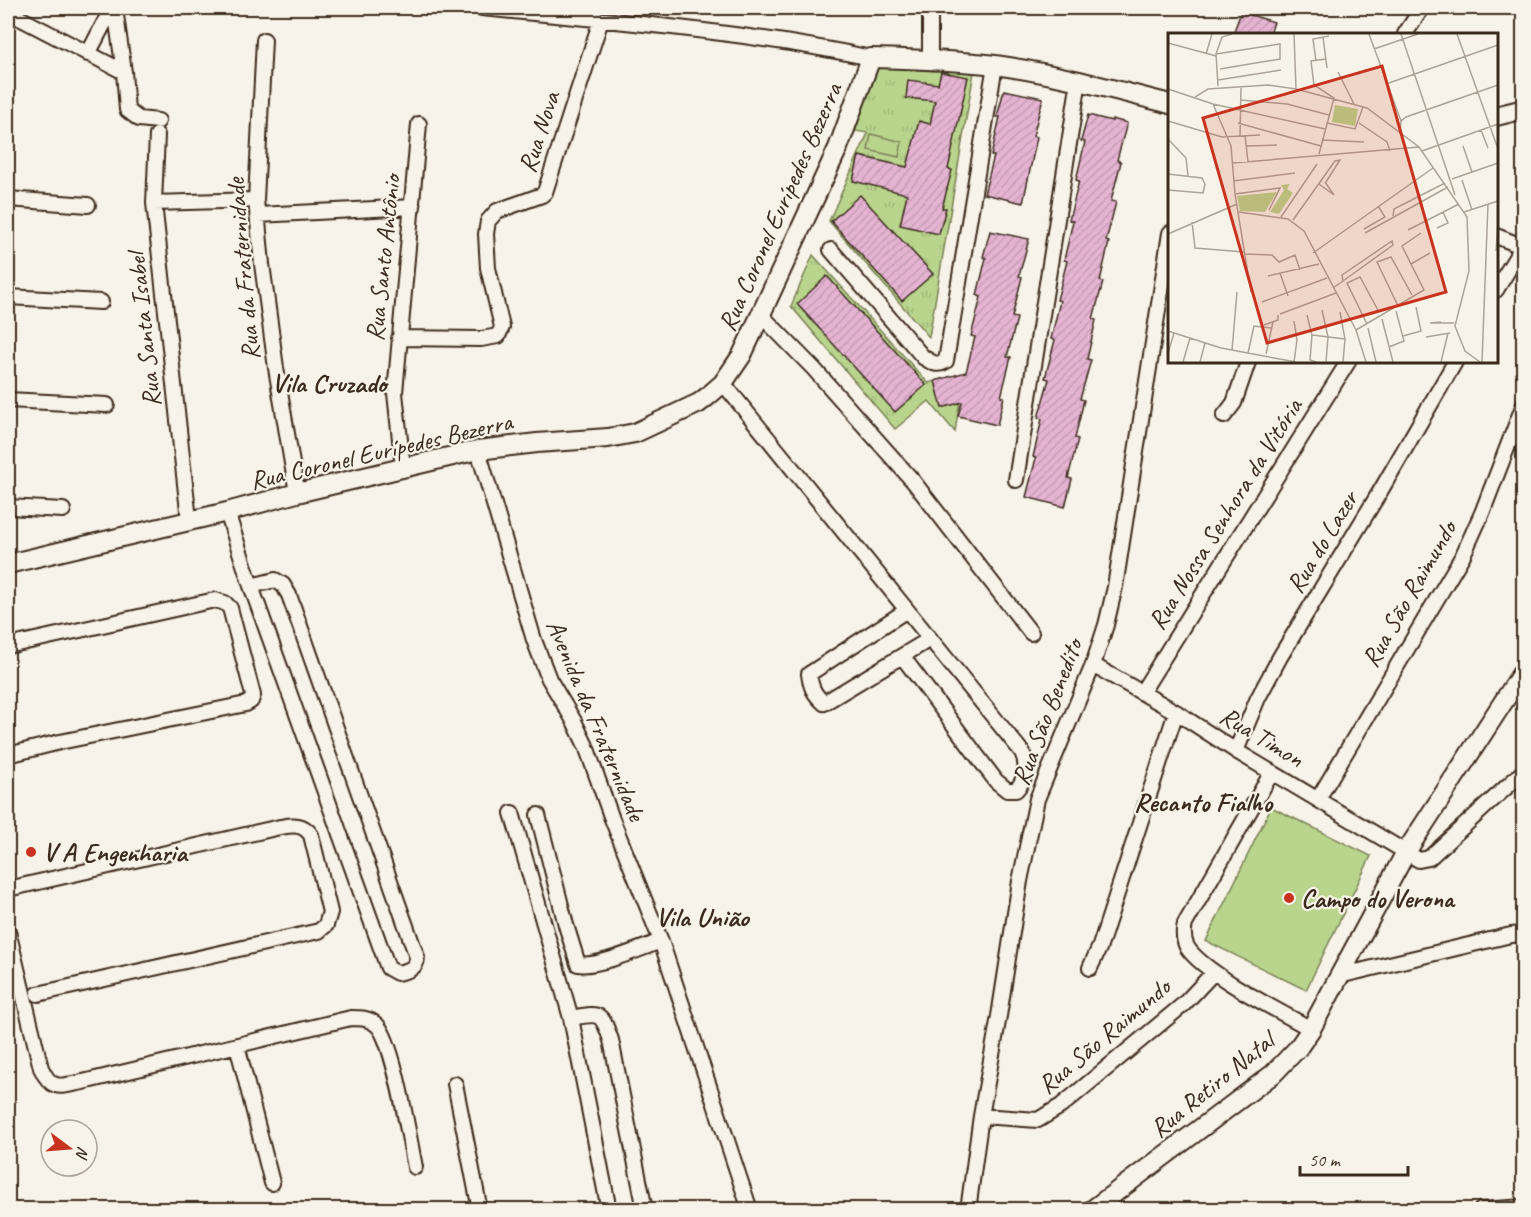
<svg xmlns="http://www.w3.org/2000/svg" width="1531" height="1217" font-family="Caveat,sans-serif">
<defs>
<pattern id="grass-tufts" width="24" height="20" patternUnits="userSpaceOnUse" patternTransform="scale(1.5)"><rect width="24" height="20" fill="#b9d58d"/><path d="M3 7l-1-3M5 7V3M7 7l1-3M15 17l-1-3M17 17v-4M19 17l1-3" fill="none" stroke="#a0b779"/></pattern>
<pattern id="building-hatch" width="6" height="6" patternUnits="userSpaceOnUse" patternTransform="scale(1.5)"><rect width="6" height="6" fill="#e5b4d2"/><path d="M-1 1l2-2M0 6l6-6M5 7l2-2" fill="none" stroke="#c59bb4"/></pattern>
</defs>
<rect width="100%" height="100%" fill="#f7f3e8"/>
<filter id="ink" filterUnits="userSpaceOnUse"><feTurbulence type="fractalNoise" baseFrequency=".0167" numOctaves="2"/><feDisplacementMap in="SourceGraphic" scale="12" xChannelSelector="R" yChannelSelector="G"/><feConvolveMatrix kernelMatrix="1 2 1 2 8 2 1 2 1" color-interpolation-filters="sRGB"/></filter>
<g filter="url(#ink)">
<path fill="url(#grass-tufts)" stroke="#7a8056" stroke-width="1.5" d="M938,65l36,7 -45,265 -100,-116 39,-88 -13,-2 23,-64 58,4z
M813,255l115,128 36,-10 -9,59 -26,-31 -34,28 -104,-123z"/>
<path fill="#b9d58d" stroke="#7a8056" stroke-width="1.5" d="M871,134l31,8 -3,15 -31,-7z
M1271,807l100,49 -65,134 -100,-49z"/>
<path fill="url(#building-hatch)" stroke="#3b2a1e" stroke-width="1.5" d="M1241,12l33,10 -4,12h-37z
M941,72l27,5 -20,92 4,1 -10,38h4l-7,26 -39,-9 7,-31 -54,-13 6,-25 48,11 12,-46 11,3 5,-23 -29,-3 2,-18 30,4z
M1004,90l39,8 -10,38 4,1 -14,66 -39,-9 10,-38h-3l9,-39h-3z
M1088,115l24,6v-2l15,4 -10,37 4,2 -10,39 5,1 -10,39 3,1 -9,39 3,1 -10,37 3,1 -9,39 4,1 -11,39 4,1 -9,38 3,1 -10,39 4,1 -7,28 -39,-10 10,-39 -3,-1 9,-38 -4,-1 11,-39 -4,-1 10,-38 -4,-1 9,-38 -3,-1 10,-39 -3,-1 9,-39 -4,-1 10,-39 -3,-1 9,-38 -4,-1z
M860,195l73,79 -31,27 -71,-80z
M990,231l39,8 -10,37 3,1 -10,40 5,1 -10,39h4l-10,40h3l-7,28 -39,-9 4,-14 -20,6 -7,-27 31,-9 9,-35 -4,-1 10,-39 -4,-2 9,-37 -3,-1z
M827,276l99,109 -31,27 -98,-108z"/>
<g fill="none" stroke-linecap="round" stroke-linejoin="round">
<g stroke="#3b2a1e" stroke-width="18">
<path id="minor" d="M115,8l9,64 3,38 12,9 19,2
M482,8c130,13 262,23 389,50
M8,12l116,60
M1405,34l17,-26
M264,40l-8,160 6,64 14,104 21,125
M88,54l24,-46
M930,59v-51
M157,135l-3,68 35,317
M8,199l80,6
M154,203l102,-3
M258,215l155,-8
M1496,236l28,11
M831,250l92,107c8,5 14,10 23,4l49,-296
M1496,290l28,-46
M8,297l93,5
M762,316l52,53 99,112 118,152
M399,338l82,1 17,-3 4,-9 -14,-59 -2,-34 2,-13 9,-10 45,-16 3,-3 56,-172
M723,383l299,369c6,12 4,28 -6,38h-9l-11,-9 -94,-125
M8,400l99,5
M1224,416l10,-13 14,-41
M478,450l56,190 15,39 25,42 12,25 26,73 49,122 89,269
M403,468l-8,-75 24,-269
M1016,480l63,-400
M8,507l55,3
M227,512l24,74 137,382 9,5c10,-2 20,-4 20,-16l-128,-362 -6,-10 -8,-5 -24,6
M907,610l-98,64c2,14 5,20 15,29l106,-64
M8,646l207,-46 10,3 5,5 23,87 -2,6 -5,3 -186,38 -52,13
M1093,665l83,47 60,39 183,109 10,-2 95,-87
M1142,692l206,-330
M1236,751l22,-53 22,-41 101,-167 74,-128
M1272,772l-87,152c-2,8 -2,15 2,23 16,26 94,65 124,82
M1318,799l145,-244 19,-42 42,-109
M512,813l59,205 38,192
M538,815l28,110 12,39c18,4 64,-16 83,-23
M8,889l272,-62c13,-2 23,-4 31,8l19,77 -4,13 -7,6 -281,63
M8,931l33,137c11,24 20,18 42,14l268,-64c10,0 18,0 26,7 17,16 32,114 38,142
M1090,968l10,-22 76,-234
M1339,976l172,-41 13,-1
M571,1018c29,-5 30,-7 40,22l34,170
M237,1045l35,138
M455,1084l25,126
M981,1116l57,4 23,-14 123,-102 30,-32
M968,1210l13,-94 18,-100 21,-135 17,-82 56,-134 13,-40 9,-38 55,-354
M1481,1210l43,-3"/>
</g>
<g stroke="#3b2a1e" stroke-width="22">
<path id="tertiary" d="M1496,116l28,-7
M8,564l219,-52 70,-19 181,-43 59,-7 71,-5 27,-5 64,-30 9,-7 15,-13 19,-28 96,-207 33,-90c42,1 83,2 124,7 59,8 117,24 175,39
M1092,1210l181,-136 25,-26 13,-19 95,-177 118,-182"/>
</g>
<use href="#minor" stroke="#f7f3e8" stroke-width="14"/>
<use href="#tertiary" stroke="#f7f3e8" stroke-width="18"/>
</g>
</g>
<g fill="#c8321e" stroke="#f7f3e8" stroke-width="2">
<circle cx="31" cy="852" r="6"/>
<circle cx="1289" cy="898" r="6"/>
</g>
<g text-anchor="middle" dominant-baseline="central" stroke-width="4.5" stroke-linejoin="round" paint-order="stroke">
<g font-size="26" fill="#3b2a1e" stroke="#f7f3e8">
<text transform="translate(539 132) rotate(-72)">Rua Nova</text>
<text transform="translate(780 207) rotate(-66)">Rua Coronel Eurípedes Bezerra</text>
<text transform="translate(383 258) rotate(-84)">Rua Santo Antônio</text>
<text transform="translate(243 269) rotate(-95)">Rua da Fraternidade</text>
<text transform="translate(144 330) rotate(-96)">Rua Santa Isabel</text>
<text transform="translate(381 451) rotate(-13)">Rua Coronel Eurípedes Bezerra</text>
<text transform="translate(1225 514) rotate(-58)">Rua Nossa Senhora da Vitória</text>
<text transform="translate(1322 542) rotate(-59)">Rua do Lazer</text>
<text transform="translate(1409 594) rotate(-60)">Rua São Raimundo</text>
<text transform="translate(1047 712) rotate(-69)">Rua São Benedito</text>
<text transform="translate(596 720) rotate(67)">Avenida da Fraternidade</text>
<text transform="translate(1262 737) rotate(31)">Rua Timon</text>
<text transform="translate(1104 1036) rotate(-40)">Rua São Raimundo</text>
<text transform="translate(1212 1085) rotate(-39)">Rua Retiro Natal</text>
</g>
<g font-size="26" font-weight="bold" fill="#3b2a1e" stroke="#f7f3e8" text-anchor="start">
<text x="43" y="852">V A Engenharia</text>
<text x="1301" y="898">Campo do Verona</text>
</g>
<g font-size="27" font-weight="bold" fill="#3b2a1e" stroke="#f7f3e8">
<text x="329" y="383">Vila Cruzado</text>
<text x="1203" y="802">Recanto Fialho</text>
<text x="702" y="917">Vila União</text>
</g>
</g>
<g transform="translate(1168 33)">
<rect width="330" height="330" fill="#f7f3e8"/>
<path d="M122,151l-3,5 6,4 -14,21 -9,-2 14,-22 -3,-5zM109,159l-12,20 -25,-1 -3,-15z" fill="#b9d58d"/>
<path d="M167,72l23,4 -3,17 -23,-4z" fill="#b9d58d"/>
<path fill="none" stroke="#aca397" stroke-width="1.5" d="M126,1l2,55M201,1l32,87M233,1l54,161M289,1l41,115M155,4l4,31M0,10l48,13M206,16l44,-15M38,21l6,-20M48,21l64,-10v15l-60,10M148,28l-3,-22 16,-3M170,39l16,32M50,47l63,-10M218,51l112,-39M50,53l-2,-32 6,-17 10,-3M0,56l45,15 112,25M27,64l13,-8 60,-4 28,4 71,19 52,39 48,70 2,54 -14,55 10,25 15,11M72,67l47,4 42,11M45,71l18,42 4,48 16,98M0,88l54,16 38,-2M70,90l83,23M159,90l28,6 8,-22M191,90l28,19 3,9M313,97l7,18M232,98l1,-10 5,-4 92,-32M77,102l3,27M72,103l1,-49M0,106l18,19 2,18M154,107l42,2M78,113l31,-1M295,113l9,26M254,118l76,-27M151,121l15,-56 -20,-13 -3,-24 15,-2M65,130l186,-16M0,141l34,4 3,6 -2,9 -35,-3M284,146l46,-16M294,147l10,30M65,148l62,-8M151,151l15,11 -9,-13M67,161l45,-6 -11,22M71,179l49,7 16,12 52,99 10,32M296,179l34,-11M225,183l1,-7 51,-26M113,184l36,-53M125,187l42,-59 5,-1 -14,22M24,189l3,26 49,4M269,195l11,-5 -5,-11M196,196l21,-12 -7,-11M240,197l51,-26M197,200l83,-46M0,201l69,-30M328,218l2,-30M145,220l120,-85M77,221l27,1 7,7 16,-7 5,15M243,231l19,-11M112,240l8,23M100,243l51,-12M165,255l10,-7 50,-36 -1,-4 -50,34 1,6M94,269l65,-24M230,273l-21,-44 14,-5 21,38M154,277l6,27 -2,25M172,279l5,27 -2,23M112,281l56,-21M139,282l5,20 -2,25 6,2M214,286l11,43M126,288l3,19 -3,22M273,289l-11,1h24M199,291l-20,-41 13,-6 19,35M96,292l14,-5v-5M200,295l8,34M188,297l68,-40 -22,-44 19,-13M0,298l53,17 75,14M144,302l33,4M235,303l18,-5 -5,-24M258,304l24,-4M221,314l15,-6 -8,-30M64,317l5,-58M0,320l6,-20M80,320l6,-27 17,2M98,321l7,-32M15,329l7,-24M32,329l5,-19M273,329l7,-29M314,329l6,-158"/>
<path fill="#c8321e" fill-opacity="0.15" stroke="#c8321e" stroke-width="3" d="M214,33l64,226 -179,51 -64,-225z"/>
<rect width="330" height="330" fill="none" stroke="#3b2a1e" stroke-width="3"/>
</g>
<rect width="1531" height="1217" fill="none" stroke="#f7f3e8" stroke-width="30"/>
<rect x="15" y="15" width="1501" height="1187" fill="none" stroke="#3b2a1e" stroke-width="2" filter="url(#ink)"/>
<g transform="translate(69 1148) rotate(106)"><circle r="28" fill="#f7f3e8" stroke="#aca397" stroke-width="1.5"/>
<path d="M0-4.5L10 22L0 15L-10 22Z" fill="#c8321e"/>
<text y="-9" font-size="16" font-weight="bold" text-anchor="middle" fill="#3b2a1e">N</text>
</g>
<path d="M1300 1166v9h108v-9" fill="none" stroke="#3b2a1e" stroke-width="3"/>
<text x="1309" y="1166" font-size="18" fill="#3b2a1e" stroke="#f7f3e8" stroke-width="4.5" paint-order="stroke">50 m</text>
</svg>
